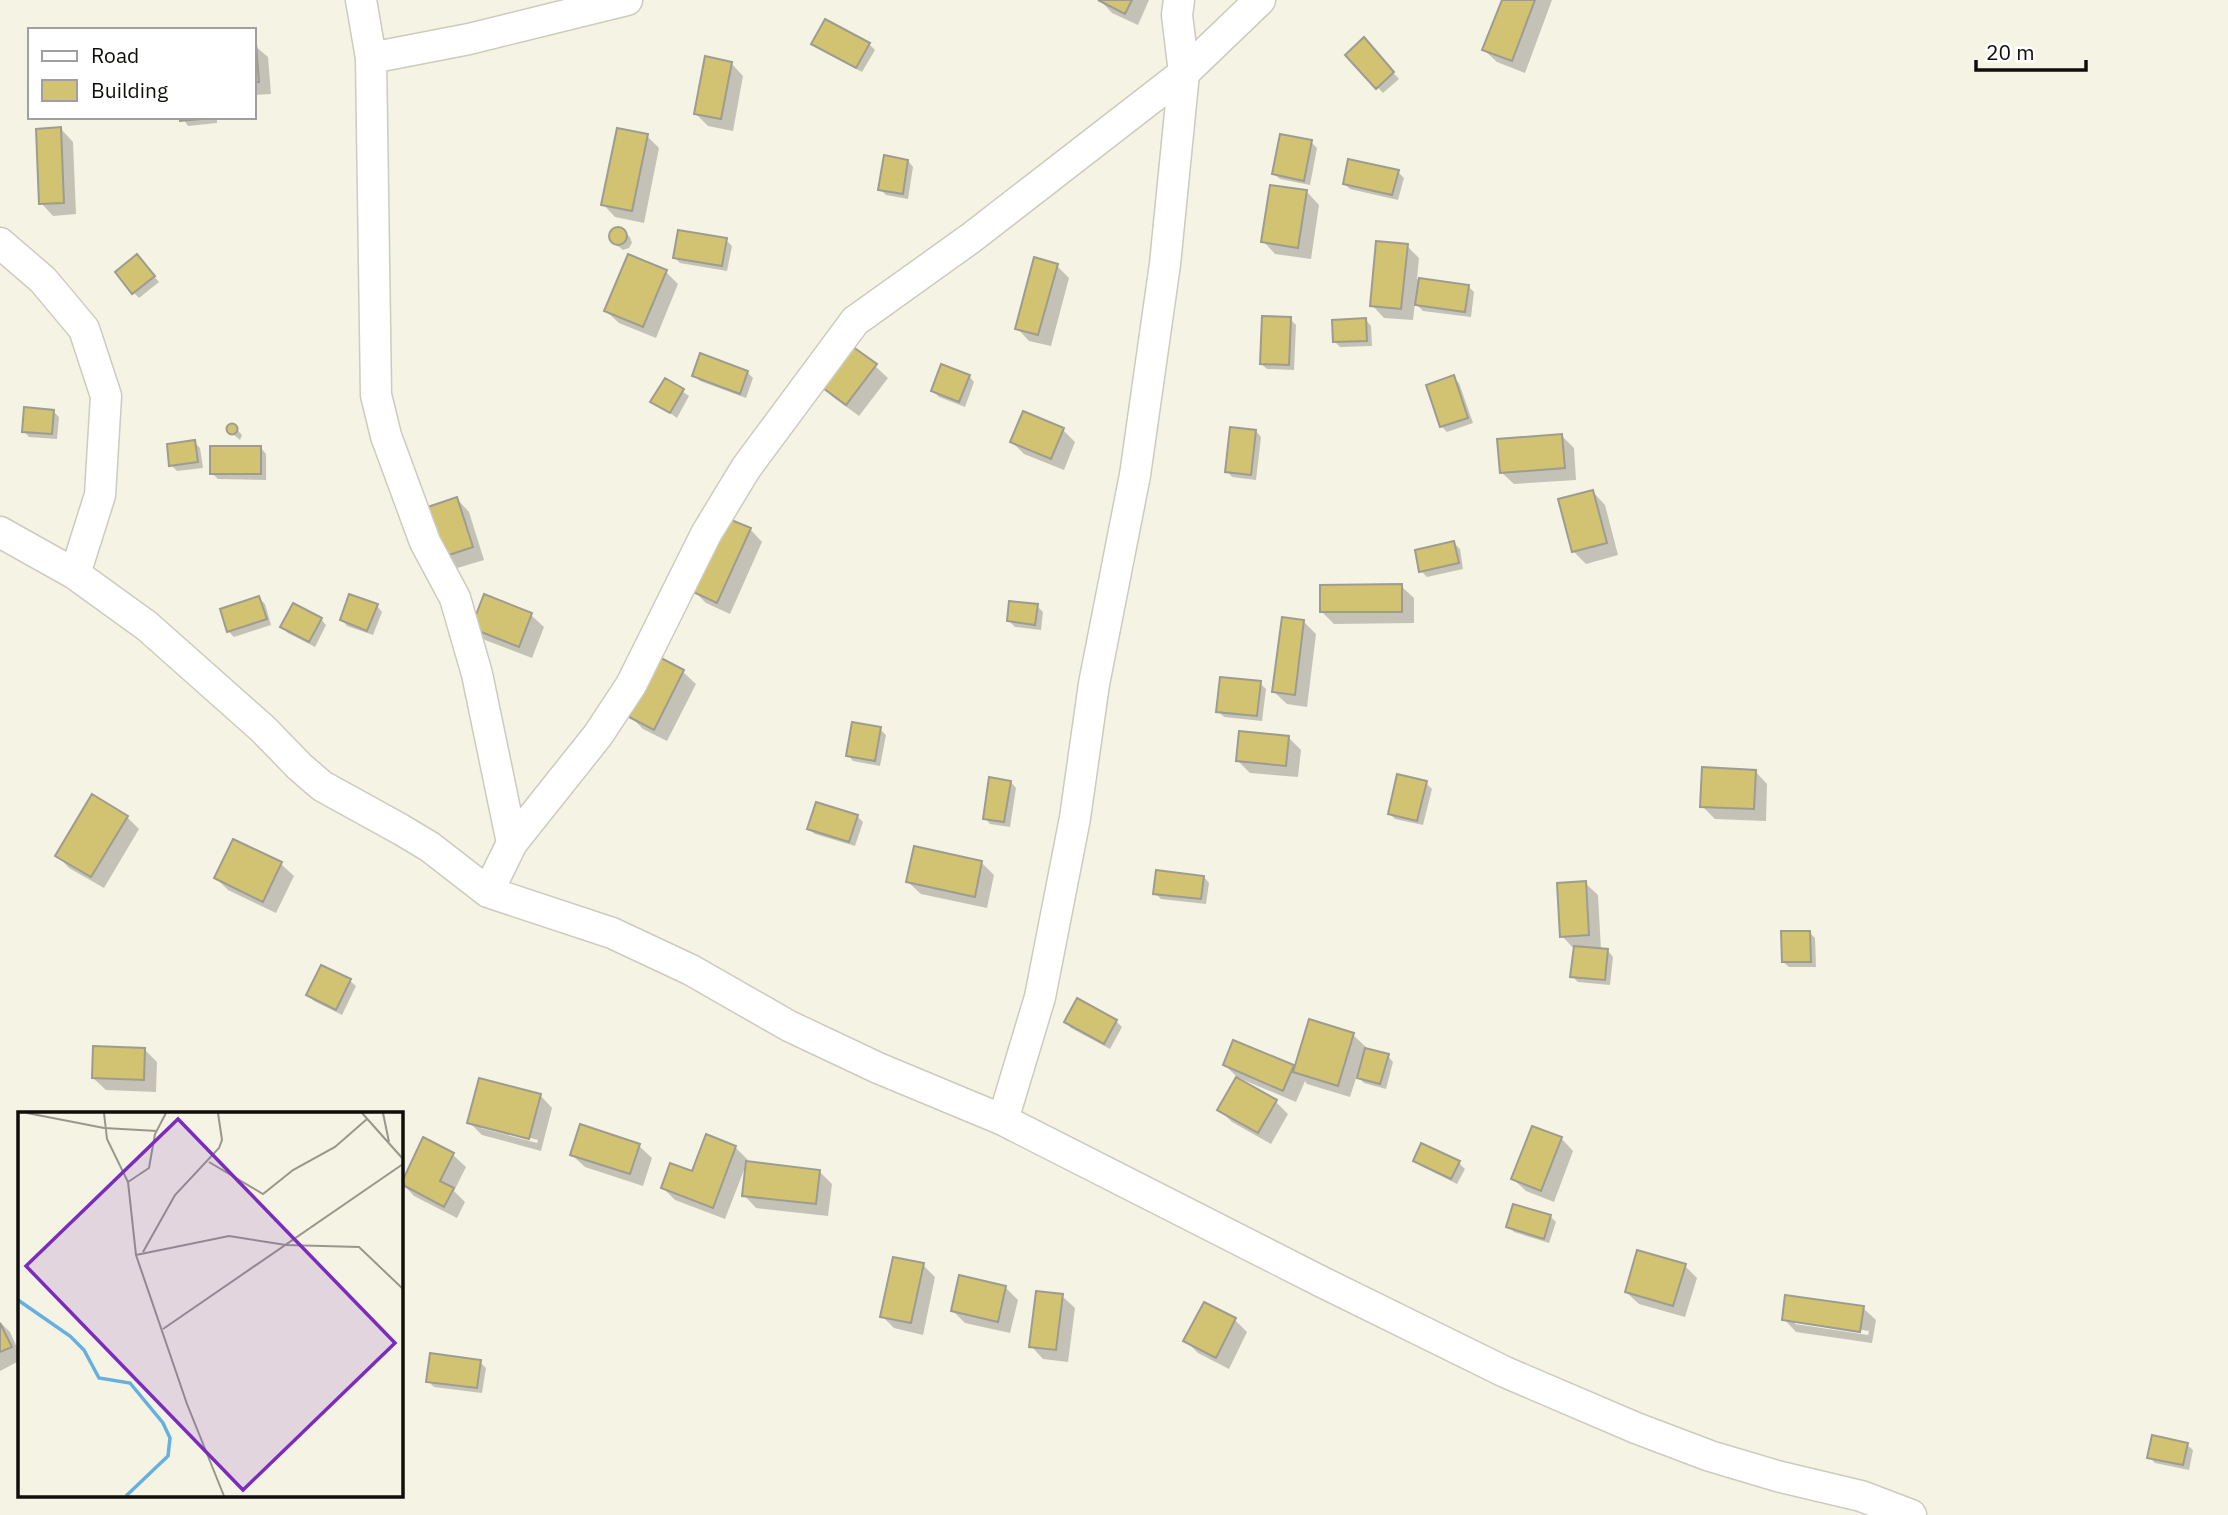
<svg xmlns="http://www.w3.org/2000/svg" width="2228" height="1515" font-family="'IBM Plex Sans',sans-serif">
<rect width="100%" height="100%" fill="#f5f3e4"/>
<path fill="#0003" fill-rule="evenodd" d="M1100,0h49l-11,25 -26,-12z
M1503,0h49l-27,73 -28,-11 -13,-12z
M814,44h55l6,6 -13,22 -43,-23z
M254,45l14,12 3,37 -17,1z
M1369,46l30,33 -16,14 -35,-38z
M731,63l12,13 -10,55 -25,-5 -12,-12z
M182,117h35v6l-29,3z
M61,129l12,13 3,72 -23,2 -12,-13z
M647,136l12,12 -15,75 -29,-6 -12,-13z
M1311,142l6,6 -7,37 -30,-6 -6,-5z
M908,161l5,6 -5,32 -22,-4 -6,-6z
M1398,172l6,6 -6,22 -48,-11 -6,-6z
M1307,192l12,13 -8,54 -36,-5 -12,-13z
M618,228l12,9 2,6 -3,5 -6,2 -11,-9 -2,-6 3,-5z
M726,240l6,6 -5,25 -47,-8 -6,-6z
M1407,246l12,12 -2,21 51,7 6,6 -3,25 -48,-6 -8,-8 -2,17 -29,-2 -12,-13z
M142,262l17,20 -20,16 -5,-5z
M1057,266l12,12 -18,68 -22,-5 -12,-13z
M666,272l12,12 -22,54 -37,-15 -13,-12z
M1290,319l6,6 -2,45 -27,-1 -6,-5z
M1366,320l5,6 1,20 -32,1 -6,-6z
M875,366l13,12 -29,38 -26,-19 -12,-12z
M747,372l6,6 -7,20 -46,-17 -6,-6z
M969,376l5,6 -9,25 -26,-10 -6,-6z
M1453,377l6,6 14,40 -26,9 -6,-6z
M665,380l24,16 -12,22 -24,-17z
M53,411l6,6 -2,22 -28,-2 -5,-6z
M231,426h3l8,9 -2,5 -11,-9z
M1063,430l12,12 -11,28 -40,-16 -12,-12z
M1256,431l5,6 -5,43 -24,-3 -5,-6z
M1561,435l13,13 2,32 -62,4 -13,-12z
M194,442l6,6 3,20 -26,3 -6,-6z
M261,448l5,6v26l-48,-1 -6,-6z
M1593,492l12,13 13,50 -32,9 -13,-13z
M457,499l12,13 15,48 -30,9 -13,-12z
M750,529l12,13 -32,72 -24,-11 -13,-13z
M1454,543l6,6 3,20 -36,8 -6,-6z
M1401,586l13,12v25l-80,1 -13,-13z
M259,598l6,6 6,21 -37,12 -6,-6z
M377,606l5,6 -9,23 -26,-9 -5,-6z
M1037,606l6,6 -2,18 -26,-3 -6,-6z
M531,615l13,12 -12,31 -47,-18 -12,-13z
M321,619l5,6 -11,22 -27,-14 -6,-6z
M1303,621l13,13 -9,73 -20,-3 -13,-12z
M659,660l24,12 13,12 -29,57 -24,-12 -12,-12z
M1260,683l6,6 -4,32 -38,-4 -6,-6z
M880,729l6,6 -6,31 -27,-5 -5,-6z
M1289,738l12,12 -3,27 -48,-4 -13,-13z
M1755,771l12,13 -1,37 -51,-2 -13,-13z
M1011,782l5,6 -6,39 -20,-3 -5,-6z
M1426,783l6,6 -9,36 -28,-6 -6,-6z
M857,816l6,6 -8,24 -40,-12 -6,-5z
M127,817l12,12 -35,59 -35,-20 -12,-13z
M234,841l47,23 13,12 -18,37 -48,-23 -12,-12z
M981,862l13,13 -7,33 -66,-14 -13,-12z
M1204,877l5,6 -3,21 -45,-5 -6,-6z
M1585,883l13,12 3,55 7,1 5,6 -3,28 -32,-3 -6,-6 3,-26 -13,-14z
M1810,933l5,5 1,29h-27l-6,-5z
M350,981l6,5 -14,29 -28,-14 -6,-6z
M1078,1000l38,21 6,6 -12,22 -39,-21 -5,-6z
M1353,1035l13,12 -1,3 23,6 5,6 -7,27 -22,-6 -7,-8 -7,22 -43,-13 -2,-3 -9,21 -57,-24 -2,2 39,22 12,12 -17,30 -39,-22 -12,-12 17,-33 -12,-12 68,1 3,3z
M145,1050l12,12 -1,30 -50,-2 -13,-12z
M540,1095l12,13 -11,43 -59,-16 -13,-13zM481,1125l57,15 -1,3 -56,-15z
M1561,1138l12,13 -19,51 -28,-11 -13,-12z
M424,1140l29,15 13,12 -12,24 11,11 -8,16 -43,-22 -12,-13z
M639,1146l13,12 -9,28 -58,-19 -13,-12z
M735,1147l13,13 -1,3 73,9 12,12 -4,32 -72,-8 -12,-13 2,-30 -21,54 -50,-19 -12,-12 30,-15z
M1415,1160l44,3 6,6 -8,15 -36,-18z
M1550,1216l6,6 -7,21 -35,-11 -6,-6z
M923,1265l12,12 -12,58 -29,-7 -12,-12z
M1685,1266l12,12 -12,39 -46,-13 -13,-12z
M1005,1287l13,13 -8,33 -45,-10 -13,-13z
M1062,1296l13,12 -7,54 -25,-3 -12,-13z
M1863,1308l13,12 -4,23 -76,-11 -12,-13zM1795,1320l74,11 -1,4 -73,-11z
M1235,1320l12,12 -18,37 -31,-16 -12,-12z
M0,1322l10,10 9,20v9l-19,10z
M480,1362l6,6 -4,25 -48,-6 -6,-6z
M2187,1445l6,5 -4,20 -34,-7 -6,-6z"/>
<path fill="#d1c372" stroke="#9e9c8f" stroke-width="2" d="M1098,0h34l-7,14z
M1502,0h33l-23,61 -30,-11z
M825,19l45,24 -14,25 -45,-24z
M1364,37l30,35 -18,17 -31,-34z
M254,43h2l3,39h-5z
M705,56l27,6 -11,57 -27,-5z
M180,117h32v1l-32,3z
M61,127l3,76 -25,1 -3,-75z
M617,128l31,6 -16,77 -31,-6z
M1280,134l32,6 -8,41 -32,-7z
M884,155l24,5 -5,34 -25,-4z
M1348,159l51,11 -7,25 -49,-11z
M1270,185l37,5 -9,58 -37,-6z
M609 236a9 9 0 1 1 18 0a9 9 0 1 1-18 0Z
M678,230l49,8 -5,28 -49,-8z
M1376,241l32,3 -7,65 -31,-3z
M137,254l18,22 -23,18 -17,-22z
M628,254l39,16 -24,57 -39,-16z
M1034,257l24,7 -20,71 -23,-6z
M1419,278l50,7 -4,27 -50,-7z
M1262,316l29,1 -2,48 -29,-1z
M1366,318l1,23 -34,1 -1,-22z
M849,344l28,20 -31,41 -27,-20z
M700,353l48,18 -8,23 -48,-18z
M941,364l29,11 -11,27 -28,-11z
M1454,375l14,43 -28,9 -14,-42z
M665,378l19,11 -14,24 -20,-11z
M24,407l30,3 -2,24 -30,-2z
M1023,411l41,17 -13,31 -41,-17z
M226.5 429a5.5 5.5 0 1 1 11 0a5.5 5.5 0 1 1-11 0Z
M1230,427l26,3 -5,45 -26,-3z
M1562,434l3,34 -65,5 -3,-34z
M195,440l3,22 -29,4 -2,-22z
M210,446h51v28h-51z
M1593,490l14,53 -35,9 -14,-53z
M457,497l16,50 -33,11 -15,-50z
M724,517l27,11 -34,75 -26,-12z
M1454,541l5,22 -40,9 -4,-22z
M1402,584v28h-82v-27z
M349,594l29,10 -11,27 -27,-11z
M484,594l48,19 -13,34 -48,-19z
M259,596l8,23 -40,13 -7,-23z
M1009,601l29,3 -3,21 -28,-4z
M293,603l29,15 -13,24 -29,-15z
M1282,617l22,3 -9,75 -23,-3z
M659,657l25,13 -30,60 -25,-13z
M1220,677l41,4 -4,35 -41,-4z
M852,722l29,5 -6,34 -29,-5z
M1239,731l50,5 -3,30 -50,-5z
M1702,767l54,3 -2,39 -54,-2z
M1397,774l30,7 -10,40 -29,-7z
M989,777l22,4 -7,41 -21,-3z
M92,794l36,22 -37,61 -36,-21z
M816,802l42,13 -9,27 -42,-13z
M233,839l49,23 -19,40 -49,-24z
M914,846l68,15 -7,36 -69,-15z
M1156,870l48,6 -3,23 -48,-5z
M1586,881l3,54 -29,2 -3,-54z
M1781,931h29l1,31h-29z
M1574,946l34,3 -3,31 -35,-3z
M321,965l30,14 -15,31 -30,-15z
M1077,998l40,22 -13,24 -40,-22z
M1309,1019l45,14 -16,53 -45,-14z
M1233,1040l61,25 -11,26 -60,-26z
M93,1046l52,2 -1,32 -52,-2z
M1365,1048l24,6 -9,30 -23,-6z
M1236,1077l41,23 -19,33 -41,-23z
M479,1078l62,16 -12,45 -62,-16z
M580,1124l60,20 -10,30 -60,-19z
M1532,1126l30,11 -21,54 -30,-12z
M706,1134l30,12 -23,62 -52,-20 9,-25 22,8z
M423,1137l31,16 -14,28 14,7 -10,19 -43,-23z
M1421,1143l39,18 -9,18 -38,-18z
M746,1161l74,9 -4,34 -74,-8z
M1513,1204l38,11 -7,24 -38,-12z
M1637,1250l49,14 -13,42 -48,-14z
M893,1257l31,6 -13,60 -31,-6z
M959,1275l47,11 -8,36 -47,-11z
M1036,1291l27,3 -7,56 -27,-3z
M1785,1295l79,11 -4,26 -78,-12z
M1204,1302l32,16 -20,40 -33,-17z
M0,1323l12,24 -12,5z
M430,1353l51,7 -4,28 -51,-6z
M2152,1435l36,8 -5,22 -36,-7z"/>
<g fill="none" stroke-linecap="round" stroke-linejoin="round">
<g stroke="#cdcbbd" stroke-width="33">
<path id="minor" d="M361,0l10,58 5,337 10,41 39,106 30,56 22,76 35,169
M371,58l98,-19 158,-39
M0,243l43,37 41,49 22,67 -6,99 -25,79
M0,532l75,42 72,52 116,103 37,38 22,19 78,43 30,18 58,45 124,41 79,37 98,56 89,42 125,52 319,162 183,90 131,56 74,28 67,20 84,20 50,19
M488,892l24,-49 86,-108 33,-50 75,-151 40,-66 109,-147 116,-83 213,-165 76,-73
M1003,1120l37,-123 35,-179 19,-134 41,-209 30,-211 19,-191 -7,-58 2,-15"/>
</g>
<use href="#minor" stroke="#fff" stroke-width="30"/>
</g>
<g transform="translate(18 1112)">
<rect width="385" height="385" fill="#f5f3e4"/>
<path fill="none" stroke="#66afe1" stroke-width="3.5" d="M0,188l52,36 14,14 15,28 31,5 33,40 7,15 -2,18 -42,40"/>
<path fill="none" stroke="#99978d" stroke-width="2" d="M9,1l77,15 53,3M86,1l3,26 21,43 8,73 51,149 37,92M344,1l41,46M365,1l6,29M191,50l54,32 30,-24 42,-23 32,-28M110,70l21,-14 6,-34 11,-21M125,140l32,-57 44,-47 3,-8 -4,-27M118,143l93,-19 57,9 73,2 44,42M145,217l240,-165"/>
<path fill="#7b2cbf" fill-opacity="0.15" stroke="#7b2cbf" stroke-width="3.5" d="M160,7l217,224 -152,147 -217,-224z"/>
<rect width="385" height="385" fill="none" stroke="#0f0e0a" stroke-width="3.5"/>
</g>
<rect x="28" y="28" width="228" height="91" fill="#ffffff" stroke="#9f9f9d" stroke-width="2"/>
<rect x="42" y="51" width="35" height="10" fill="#ffffff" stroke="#9f9f9d" stroke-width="2"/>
<text x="91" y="63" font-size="21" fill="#0f0e0a">Road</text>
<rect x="42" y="80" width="35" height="21" fill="#d1c372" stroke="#9f9f9d" stroke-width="2"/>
<text x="91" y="98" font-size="21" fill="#0f0e0a">Building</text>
<path d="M1976 60v10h110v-10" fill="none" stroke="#0f0e0a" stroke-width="3.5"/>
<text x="1986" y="60" font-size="21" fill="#0f0e0a" stroke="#ffffff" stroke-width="5" paint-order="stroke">20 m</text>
</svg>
